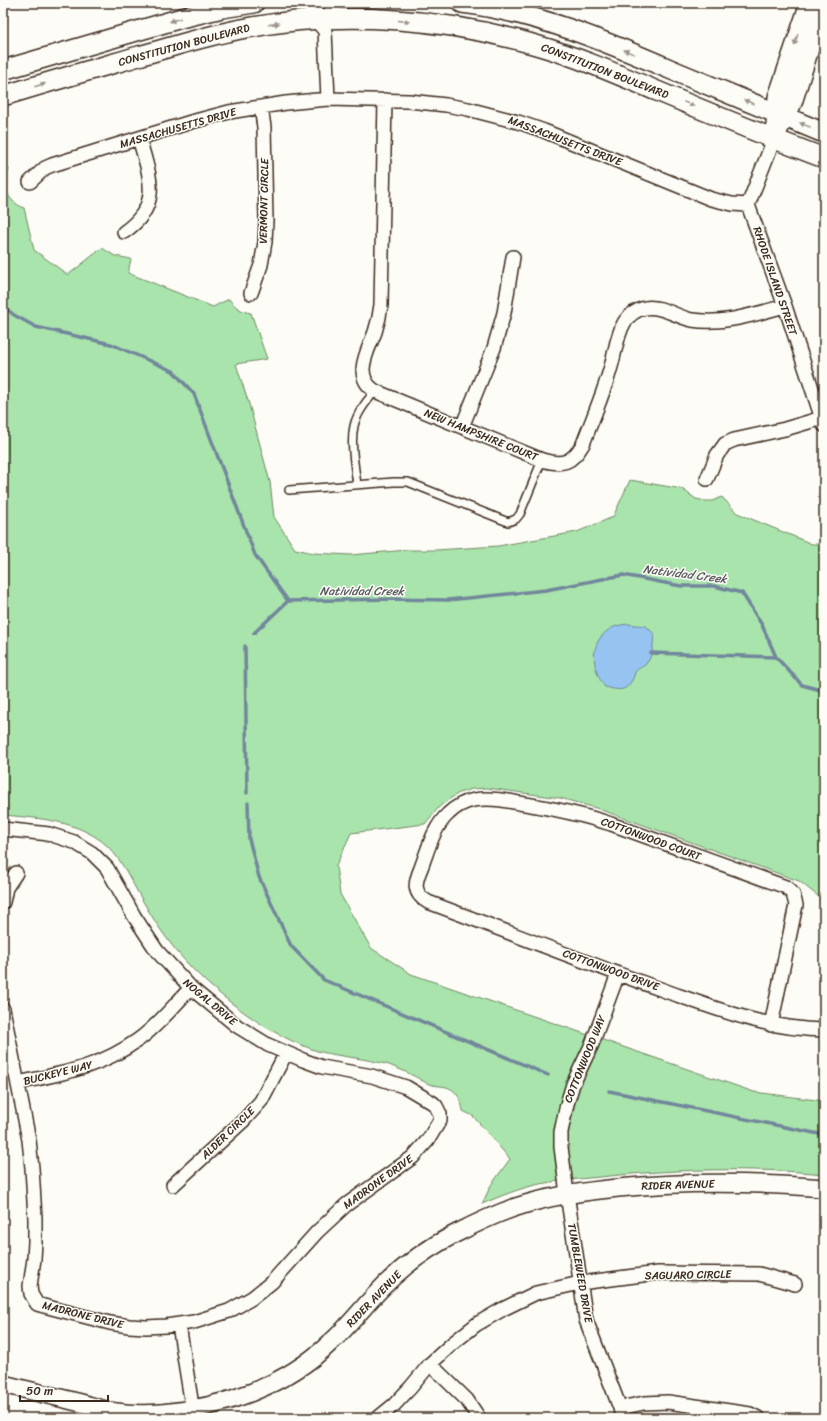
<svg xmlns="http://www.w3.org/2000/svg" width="827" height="1421" font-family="Sriracha,sans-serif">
<rect width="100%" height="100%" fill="#fdfcf7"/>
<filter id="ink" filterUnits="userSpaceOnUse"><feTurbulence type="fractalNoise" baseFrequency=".025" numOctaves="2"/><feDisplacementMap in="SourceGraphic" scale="8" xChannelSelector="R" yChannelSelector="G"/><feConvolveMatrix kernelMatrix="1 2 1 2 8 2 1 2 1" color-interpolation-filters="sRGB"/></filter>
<g filter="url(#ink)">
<path fill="#a8e4ab" stroke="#728764" d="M3,165l6,4c-6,19 -4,30 15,39l10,42 34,25 34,-27 13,8 16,3 -3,14 85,34 16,-8c6,8 13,13 22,14l16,46 -31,5 13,40 21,78 4,35 21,32 19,4 37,2 56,-5h29l62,-4 79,-14 36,-15 17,-37 52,9 14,10 10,2h6l10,-4 15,16 75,31h12v357l-25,-20 -203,-73 -36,-10 -73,-10 -15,1 -13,4 -11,7 -9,7 -14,17 -74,9 -15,33 4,28 31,54 40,26 343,118 70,9v73c-75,-7 -149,-5 -224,3 -20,2 -41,3 -60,7 -20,4 -39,12 -58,20l9,-19 19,-26 -37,-43 -10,-5c-1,-7 -3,-13 -8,-19 -7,-7 -14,-5 -22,-7 -7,-1 -13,-6 -19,-9 -8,-4 -17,-8 -25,-11 -24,-7 -48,-8 -72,-14 -20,-7 -41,-17 -59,-29 -36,-24 -68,-51 -93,-86 -11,-15 -20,-31 -29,-47 -11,-20 -21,-41 -42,-53 -29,-17 -59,-18 -91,-21z"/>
<path fill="#96c3f0" stroke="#72869c" d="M627,624l19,2 8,8c-1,10 -1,22 -8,30 -3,3 -8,4 -10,7 -2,2 -2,7 -4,9 -7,13 -14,10 -27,7 -15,-19 -16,-49 9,-60 4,-2 9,-2 13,-3z"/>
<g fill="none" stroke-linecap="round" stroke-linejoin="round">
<path stroke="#72869c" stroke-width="3.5" d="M3,306l11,9 22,12 75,17 62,27 21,23 61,161 33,46
M288,601l102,-2 58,1 98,-10 77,-15 58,11h33l28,7 20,32 14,32 26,28 22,6
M254,633l34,-32
M245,646l2,147
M651,653l125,4
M248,803l1,36 10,38 32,69 33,34 224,95
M609,1091l215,44"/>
<g stroke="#3b2a1e" stroke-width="10">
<path id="service" d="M357,485c-2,-17 -7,-42 -3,-59 3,-13 12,-24 21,-35
M289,490l105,-8h14l100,40 8,-3 4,-5 22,-54"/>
</g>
<g stroke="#3b2a1e" stroke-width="16">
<path id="minor" d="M315,19l10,12 3,68
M385,100l-4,205c-1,9 -3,18 -6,27 -7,19 -23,44 0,59l167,69c21,6 30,3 41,-16 9,-24 20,-49 27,-74 5,-15 6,-33 14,-47 4,-7 12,-13 21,-15 16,-3 32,9 47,12 31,5 63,-6 93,-14
M774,139l-26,66 37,101 39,119
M30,182l15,-14 7,-3 139,-43 38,-10 57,-9 42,-4 81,2 37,4 22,4 50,13 26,9 167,68 21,5 16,1
M124,232c39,-27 26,-55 15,-94
M251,293l10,-28 4,-23 1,-21 -2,-94 -3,-20
M462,427l32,-79 10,-35 9,-56
M707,479l10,-24 8,-11 9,-4 51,-11 37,-11
M3,829l46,5 25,8 18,11 15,15 27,48 23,35 34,37 46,38 31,19 35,15 19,7 50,9 34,11 27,16 3,3 4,8v6l-12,20 -15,17 -67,48 -29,27 -45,50 -20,16 -23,13 -35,11 -28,4 -20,1 -17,-1 -19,-3 -66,-17 -7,-2 -6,-10 -1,-8 4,-27 1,-17v-24l-3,-50 -3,-28 -26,-131
M3,902l3,-14 10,-15
M618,974l-26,70 -19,40 -6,20 -6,28v15l6,47 19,126 34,88 2,10
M771,1025l25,-120 -3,-11 -7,-7 -175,-63c-30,-10 -60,-16 -92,-21 -14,-3 -30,-6 -45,-3 -10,2 -19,7 -26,14 -15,14 -20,36 -27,54 -6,14 -9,25 7,34 78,29 156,60 235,88 54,19 103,39 161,40
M18,1083c45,-10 81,-15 120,-43 20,-14 36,-35 53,-52
M173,1185l71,-65 17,-19 25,-48
M179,1325l15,93
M430,1364l37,36 12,18
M620,1408l24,-5 24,-1 82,12 8,4
M378,1418l16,-13 17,-18 19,-23 23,-21 24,-19 26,-15 33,-16 44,-10 78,-10 101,1 36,10"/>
</g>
<g stroke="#3b2a1e" stroke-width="20">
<path id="tertiary" d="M312,3l3,16
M333,19v-16
M775,125l2,-28 32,-94
M774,139l19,-36 31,-99
M3,1384c25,6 49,12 74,18 13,3 26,8 39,10 14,2 30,2 45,1 61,-5 125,-27 170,-71 16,-14 29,-31 43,-46 23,-25 51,-47 81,-62 23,-12 46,-23 71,-30 30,-9 61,-13 92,-16 69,-7 137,-6 206,0"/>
</g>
<g stroke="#3b2a1e" stroke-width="22">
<path id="secondary" d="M462,3c73,9 143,38 210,67 51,21 101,42 152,63
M3,70l182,-53 37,-9 32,-5
M3,96c45,-14 91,-27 136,-40 36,-10 72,-22 108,-28 95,-18 197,-10 289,17 42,12 81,29 121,46 55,23 111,46 167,67"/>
</g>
<use href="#service" stroke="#fdfcf7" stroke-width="7"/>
<use href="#minor" stroke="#fdfcf7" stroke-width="13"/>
<use href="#tertiary" stroke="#fdfcf7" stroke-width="17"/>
<use href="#secondary" stroke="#fdfcf7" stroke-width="19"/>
</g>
<defs><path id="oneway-solid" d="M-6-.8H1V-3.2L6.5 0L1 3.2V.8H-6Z"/></defs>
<g fill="#9c938a">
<use href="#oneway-solid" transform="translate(175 20) rotate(163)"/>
<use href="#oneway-solid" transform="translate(404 21) rotate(5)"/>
<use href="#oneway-solid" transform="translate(274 24) rotate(-7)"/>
<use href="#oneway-solid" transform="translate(796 40) rotate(109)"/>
<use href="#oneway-solid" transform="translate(629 52) rotate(-158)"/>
<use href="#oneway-solid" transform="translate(40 85) rotate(-16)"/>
<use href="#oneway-solid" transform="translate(749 102) rotate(-157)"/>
<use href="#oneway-solid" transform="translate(689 104) rotate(22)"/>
<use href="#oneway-solid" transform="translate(805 125) rotate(-158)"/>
</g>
</g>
<g text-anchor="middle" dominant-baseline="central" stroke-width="3" stroke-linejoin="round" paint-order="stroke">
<g font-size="11" fill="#3b2a1e" stroke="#fdfcf7">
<text transform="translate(184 45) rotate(-15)">CONSTITUTION BOULEVARD</text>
<text transform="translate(605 71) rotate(21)">CONSTITUTION BOULEVARD</text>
<text transform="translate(178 128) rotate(-16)">MASSACHUSETTS DRIVE</text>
<text transform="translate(565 141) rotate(21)">MASSACHUSETTS DRIVE</text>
<text transform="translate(264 201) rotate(-89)">VERMONT CIRCLE</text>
<text transform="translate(775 281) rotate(71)">RHODE ISLAND STREET</text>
<text transform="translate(481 435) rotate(22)">NEW HAMPSHIRE COURT</text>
<text transform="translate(651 839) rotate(20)">COTTONWOOD COURT</text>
<text transform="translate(611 970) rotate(20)">COTTONWOOD DRIVE</text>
<text transform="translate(210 1002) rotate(40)">NOGAL DRIVE</text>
<text transform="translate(585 1059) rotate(-68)">COTTONWOOD WAY</text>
<text transform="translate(58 1073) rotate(-14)">BUCKEYE WAY</text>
<text transform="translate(228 1133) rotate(-44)">ALDER CIRCLE</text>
<text transform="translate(378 1182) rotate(-36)">MADRONE DRIVE</text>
<text transform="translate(678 1185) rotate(-2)">RIDER AVENUE</text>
<text transform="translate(580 1273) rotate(80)">TUMBLEWEED DRIVE</text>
<text transform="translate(688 1275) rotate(-1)">SAGUARO CIRCLE</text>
<text transform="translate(374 1299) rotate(-46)">RIDER AVENUE</text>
<text transform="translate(83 1315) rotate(14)">MADRONE DRIVE</text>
</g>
<g font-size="12" font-style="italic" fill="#56585d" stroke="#fdfcf7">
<text transform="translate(685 574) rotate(7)">Natividad Creek</text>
<text x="362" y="591">Natividad Creek</text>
</g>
</g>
<rect width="827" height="1421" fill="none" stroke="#fdfcf7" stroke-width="16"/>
<rect x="8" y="8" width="811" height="1405" fill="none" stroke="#3b2a1e" stroke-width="1.5" filter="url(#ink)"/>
<path d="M20 1395v6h88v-6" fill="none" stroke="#3b2a1e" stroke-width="2"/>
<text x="26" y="1395" font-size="12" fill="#3b2a1e" stroke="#fdfcf7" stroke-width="3" paint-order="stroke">50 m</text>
</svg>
